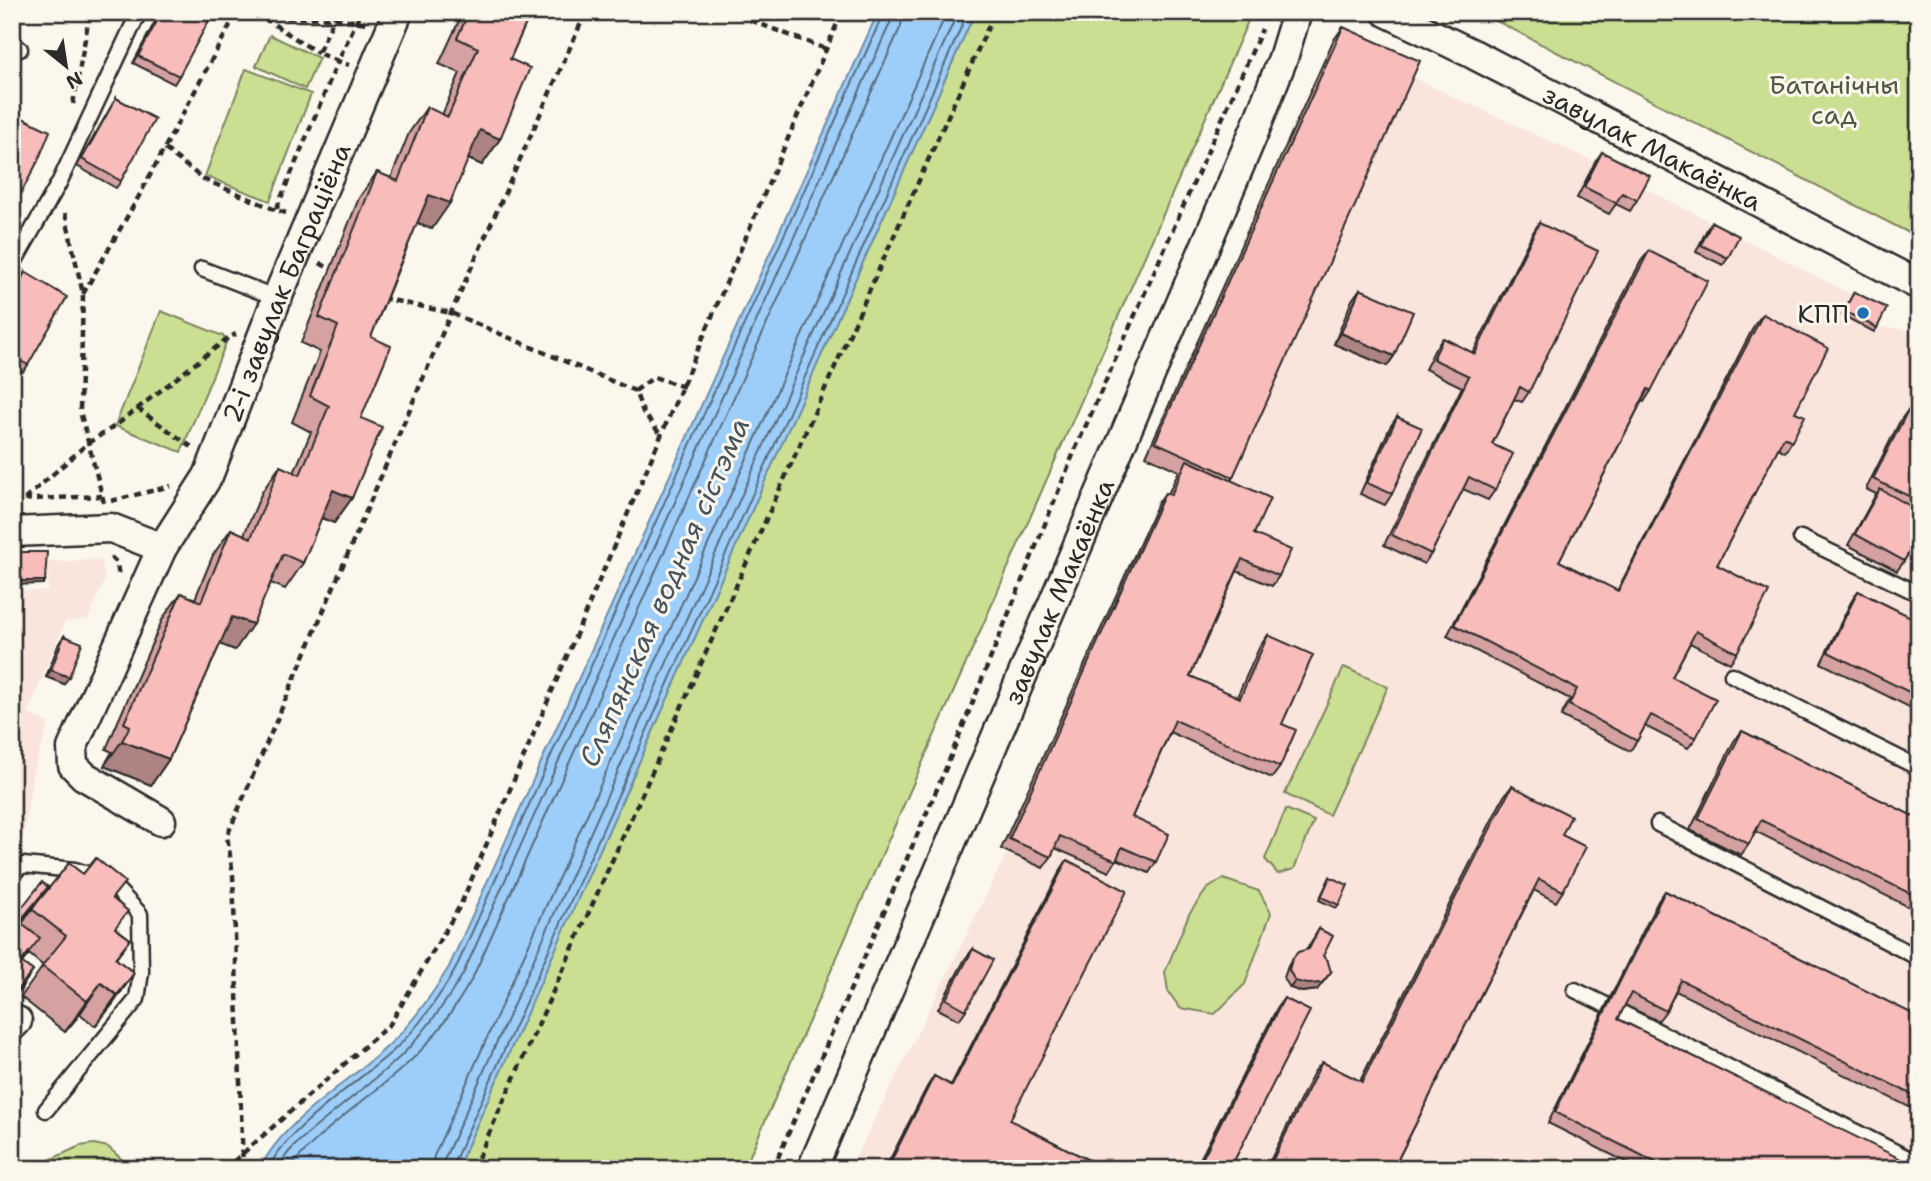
<svg xmlns="http://www.w3.org/2000/svg" width="1931" height="1181" font-family="'Shantell Sans',sans-serif">
<rect width="100%" height="100%" fill="#fbf7ec"/>
<filter id="ink" filterUnits="userSpaceOnUse"><feTurbulence type="fractalNoise" baseFrequency=".0143" numOctaves="2"/><feDisplacementMap in="SourceGraphic" scale="14" xChannelSelector="R" yChannelSelector="G"/><feConvolveMatrix kernelMatrix="1 2 1 2 8 2 1 2 1" color-interpolation-filters="sRGB"/></filter>
<g filter="url(#ink)">
<path fill="#fae5dd" d="M1333,41l262,121 257,133 25,32 28,2 14,7v833h-1069l157,-316 -14,-7 8,3 157,-346 5,2 16,-34 -33,-15z
M101,559l4,21 -17,39 -23,3 -37,91 21,11 -16,48 -10,67 -11,10v-258h36v-29z"/>
<path fill="#cbdf93" stroke="#7b855f" stroke-width="2" d="M975,12h277l-508,1157h-287z
M1479,12h440v226z
M270,35l49,23 -14,31 -49,-23z
M246,69l65,25 -41,107 -65,-25z
M161,311l67,27 -47,114 -66,-26z
M1344,667l44,20 -59,128 -44,-21z
M1286,809l28,12 -20,48 -16,5 -13,-15z
M1223,879l36,12 12,22 -26,71 -30,30 -35,-6 -12,-17 -3,-19 24,-58 18,-25z
M94,1144l14,3 20,18v4h-116l1,-5h28l39,-18z"/>
<path fill="#9dcef9" stroke="#6f8da7" stroke-width="2" d="M878,12h97l-518,1157h-197c22,-49 92,-88 131,-126 24,-23 41,-48 58,-76z"/>
<g fill="none" stroke-linecap="round" stroke-linejoin="round">
<path stroke="#596c7d" stroke-width="2" d="M268,1169c17,-39 91,-88 125,-118 26,-24 44,-51 62,-81l429,-958
M278,1169c8,-19 28,-34 44,-47 26,-22 54,-43 79,-66 25,-25 44,-52 62,-82l428,-953 2,-9
M289,1169c33,-41 79,-70 117,-104 28,-25 47,-54 66,-86l429,-953 2,-14
M432,1169l2,-13 513,-1144
M442,1169l2,-9 514,-1148
M451,1169l517,-1157"/>
<g stroke="#2b2b2b" stroke-width="19">
<path id="service" d="M12,44l8,5
M12,266l47,-83 80,-171
M202,269l75,29
M1801,538l118,56
M1732,675l187,93
M1658,824l261,134
M12,873l11,-8 52,5 33,10 32,34 1,58 -4,27 -91,111
M1575,990l31,15
M1620,1012l299,152"/>
</g>
<g stroke="#2b2b2b" stroke-width="33">
<g id="minor">
<path id="s1" d="M1386,12l87,42 446,231"/>
<path d="M12,532l99,-4 51,20"/>
<path id="s2" d="M161,821l-77,-45 -11,-11 -1,-17 90,-200 46,-72 69,-178 121,-286"/>
<path d="M12,1026l5,-5"/>
<path id="s3" d="M812,1169l444,-1042 27,-69 14,-46"/>
</g>
</g>
<path stroke="#2b2b2b" stroke-width="4.5" stroke-dasharray="7 5" stroke-linecap="butt" d="M252,12l12,6h70l32,5
M274,12l-10,6 54,35
M337,12l-19,41 20,8 23,-49
M728,12l98,37
M73,104l17,-92
M165,149l38,30 73,31
M65,213l18,81 -3,117 24,92
M286,213l-10,-3 62,-149 11,4
M320,263l10,6
M83,294l56,-98 98,-184
M382,298l69,15 184,78 8,21 17,22
M635,391l19,-14 30,10
M137,408l56,40
M25,499l63,-56 27,-17 113,-88 8,-4
M12,500l90,-4
M111,501l60,-15
M111,557l6,6 2,15
M12,1162l11,7
M225,1169l165,-145 71,-120 381,-892
M243,1169l-10,-294 -6,-39 224,-523 135,-301
M473,1169l522,-1157
M773,1169l173,-401 129,-318 187,-421"/>
<use href="#service" stroke="#fbf7ec" stroke-width="14"/>
<use href="#minor" stroke="#fbf7ec" stroke-width="28"/>
</g>
<path fill="#d5a2a1" stroke="#2b2b2b" stroke-width="2" d="M160,12h47l-28,64 -5,8 -41,-21z
M463,12h68l-21,47 -10,80 -18,26 -14,-6 -36,70 -15,-6 -46,114 -19,161 -18,25 -13,-5 -18,45 -18,26 -14,-6 -36,67 -15,-6 -51,115 -18,26 -47,-19 8,-14 -6,-3 57,-131 18,-25 14,6 18,-44 18,-26 13,6 18,-43 18,-26 14,7 17,-41 -19,-10 28,-70 -19,-9 58,-145 18,-26 14,6 18,-45 18,-26 15,8 18,-42 -21,-9z
M1343,27l-110,450 -2,3 23,54 25,42 -7,10 -35,-15 -47,105 47,21 23,-51 8,-11 14,89 -2,43 -8,11 -102,-46 -38,85 24,45 -7,11 -32,-14 -8,13 -54,-24 -4,9 -8,11 -42,-19 157,-346 7,-10 3,1 11,-23 -33,-15 187,-415z
M116,98l5,83 -5,7 -39,-22z
M1602,152l35,48 -7,11 -14,-7 -7,10 -32,-16 18,-36z
M1712,222l16,36 -5,7 -27,-13 11,-23z
M1539,223l-10,169 -7,10 -8,-3 -22,45 3,46 -7,10 -25,-11 -32,65 -7,10 -40,-19 78,-158 -37,-18 10,-20 8,-11 30,15 59,-119z
M1649,251l2,140 -7,11 -2,-1 -83,160 58,30 138,-267 8,-10 32,98 -3,29 -7,11 -7,-4 -61,117 20,88 -7,10 -40,-20 -18,34 24,61 -8,10 -43,-22 -8,15 -7,10 -69,-35 9,-17 -123,-63 194,-375z
M25,272l3,93 -5,7 -11,-6v-71l8,-16z
M1360,289l34,67 -7,10 -53,-22 18,-44z
M1854,292l23,36 -3,4 -32,-17z
M1908,410l11,6v119l-15,26 -7,10 -49,-26 28,-51 -10,-5 34,-68z
M1397,417l-5,77 -7,11 -25,-11 30,-67z
M1858,591l61,30v91l-98,-49 30,-61z
M64,636v48l-18,-7 13,-34z
M1742,731l177,88v93l-164,-81 -6,13 -8,11 -51,-25 44,-89z
M1512,786l50,49 1,56 -7,11 -22,-12 -141,279h-127l48,-97 8,-10 38,19 144,-285z
M1067,860l-57,260 96,49h-221l42,-82 7,-11 17,9 109,-214z
M1330,877l9,28 -3,3 -17,-8z
M48,887l-27,36 1,1 10,-15 81,-10 3,29 14,11 -14,20 18,14 -21,31 -18,22 -15,-12 -15,18 -44,-35 22,-31 -14,-12 -7,9 11,8 -21,28v-79z
M1665,891l254,126v95l-243,-121 -10,20 -8,10 -33,-16 -7,14 301,150h-279l-92,-46 110,-222z
M1319,929l4,27 -6,34 -15,2 -12,-4 -6,-10 4,-12 4,-7 15,-10z
M973,949l-7,61 -7,10 -21,-11 27,-50z
M1284,998l-54,171h-35l82,-161z"/>
<path fill="#ae8483" stroke="#2b2b2b" stroke-width="2" d="M480,130l20,9 -18,26 -20,-9z
M429,195l21,8 -18,26 -21,-9z
M1341,333l53,23 -7,10 -53,-22z
M333,490l19,8 -18,25 -19,-8z
M12,581h33l-2,3 -31,1z
M232,617l21,7 -18,26 -21,-8z
M51,670l18,7 -5,7 -18,-7z
M122,741l47,18 -18,26 -47,-19z
M48,887l-14,19 -22,27 7,-11z
M33,971l-14,20 -7,8v-3z
M1331,972l-14,18 -15,2 -12,-4 5,-7z
M134,973l-21,31 -18,22 22,-31z
M101,983l-21,31 -15,18 22,-31z"/>
<path fill="#f8bcbb" stroke="#2b2b2b" stroke-width="2" d="M162,12h45l5,3 -33,61 -41,-20z
M469,12h62l-21,47 20,9 -30,71 -20,-9 -30,73 -21,-8 -32,76 -26,66 20,9 -30,72 21,9 -30,71 -19,-8 -30,73 -20,-9 -30,70 -21,-7 -63,142 -47,-18 8,-15 -6,-3 57,-130 20,9 30,-73 20,9 29,-72 20,9 29,-69 -19,-10 28,-70 -19,-9 58,-145 21,9 29,-74 21,10 30,-69 -21,-10z
M1343,27l77,34 -187,416 -78,-35z
M116,98l39,21 -34,62 -39,-22z
M14,114l36,17 -12,30 -26,49v-93z
M1602,152l48,24 -13,24 -15,-7 -6,10 -32,-16z
M1712,222l27,14 -11,22 -27,-13z
M1539,223l59,28 -69,141 -9,-5 -28,57 21,10 -18,36 -26,-13 -38,77 -39,-19 77,-159 -36,-17 10,-21 32,16z
M1649,251l59,30 -57,110 -3,-2 -89,172 59,30 145,-277 65,34 -33,64 10,4 -13,25 -8,-4 -67,128 52,27 -32,61 -41,-22 -24,46 44,22 -20,39 -45,-23 -14,26 -68,-36 8,-16 -123,-64z
M25,272l42,25 -39,68 -16,-9v-58z
M1360,289l53,23 -19,44 -53,-23z
M1854,292l33,16 -10,20 -33,-17z
M1908,410l11,6v85l-46,-22z
M1397,417l25,11 -30,66 -25,-11z
M1187,460l83,38 -16,36 37,16 -12,26 -37,-17 -52,117 50,22 28,-63 45,20 -31,69 14,6 -16,37 -105,-47 -43,97 37,17 -13,28 -34,-15 -6,14 -56,-25 -9,21 -42,-18 156,-346 6,2z
M1880,489l39,22v24l-15,26 -49,-27z
M12,552h35l-2,29h-33z
M1858,591l61,30v76l-91,-45z
M64,636l18,7 -13,34 -18,-7z
M1742,731l177,88v79l-158,-78 -12,24 -51,-25z
M1512,786l59,30 -9,19 24,12 -23,44 -24,-12 -146,290h-125l54,-107 40,20z
M96,858l29,24 -13,16 16,13 -13,17 15,11 -15,19 19,15 -17,22 -16,-12 -14,18 -45,-35 24,-30 -34,-27 37,-46 14,11z
M1067,860l60,31 -117,229 96,49h-214l-4,-2 46,-91 18,10z
M1330,877l18,8 -9,20 -18,-8z
M42,882l6,5 -29,35 21,16 -19,24 12,9 -21,25v-76z
M1665,891l254,126v81l-238,-118 -15,31 -35,-18 -13,26 301,149v1h-250l-114,-57z
M1319,929l14,7 -10,20 5,6 3,10 -9,11 -15,1 -12,-3 -6,-11 3,-11 6,-7 11,-3z
M973,949l20,11 -27,50 -20,-11z
M1284,998l26,13 -80,158h-33z"/>
</g>
<circle fill="#1f6fb2" stroke="#fbf7ec" stroke-width="2.5" cx="1863" cy="313" r="7"/>
<g text-anchor="middle" dominant-baseline="central" stroke-width="6" stroke-linejoin="round" paint-order="stroke">
<g font-size="26" fill="#535845" stroke="#fbf7ec">
<text x="1834" y="84">Батанічны<tspan x="1834" dy="30">сад</tspan></text>
</g>
<g font-size="26" fill="#2b2b2b" stroke="#fbf7ec">
<text stroke="none"><textPath href="#s1" startOffset="299">завулак Макаёнка</textPath></text>
<text stroke="none"><textPath href="#s2" startOffset="635">2-і завулак Баграціёна</textPath></text>
<text stroke="none"><textPath href="#s3" startOffset="628">завулак Макаёнка</textPath></text>
</g>
<g font-size="26" fill="#2b2b2b" stroke="#fbf7ec" text-anchor="end">
<text x="1849" y="313">КПП</text>
</g>
<g font-size="28" font-style="italic" fill="#48545e" stroke="#fbf7ec">
<text transform="translate(664 592) rotate(-66)">Сляпянская водная сістэма</text>
</g>
</g>
<rect width="1931" height="1181" fill="none" stroke="#fbf7ec" stroke-width="42"/>
<rect x="21" y="21" width="1889" height="1139" fill="none" stroke="#2b2b2b" stroke-width="2.5" filter="url(#ink)"/>
<g transform="translate(66 66) rotate(150)" stroke="#fbf7ec" stroke-width="5" paint-order="stroke">
<path d="M0-5L12 26L0 18L-12 26Z" fill="#2b2b2b"/>
<text y="-10" font-size="19" font-weight="bold" text-anchor="middle" fill="#2b2b2b">N</text>
</g>
</svg>
